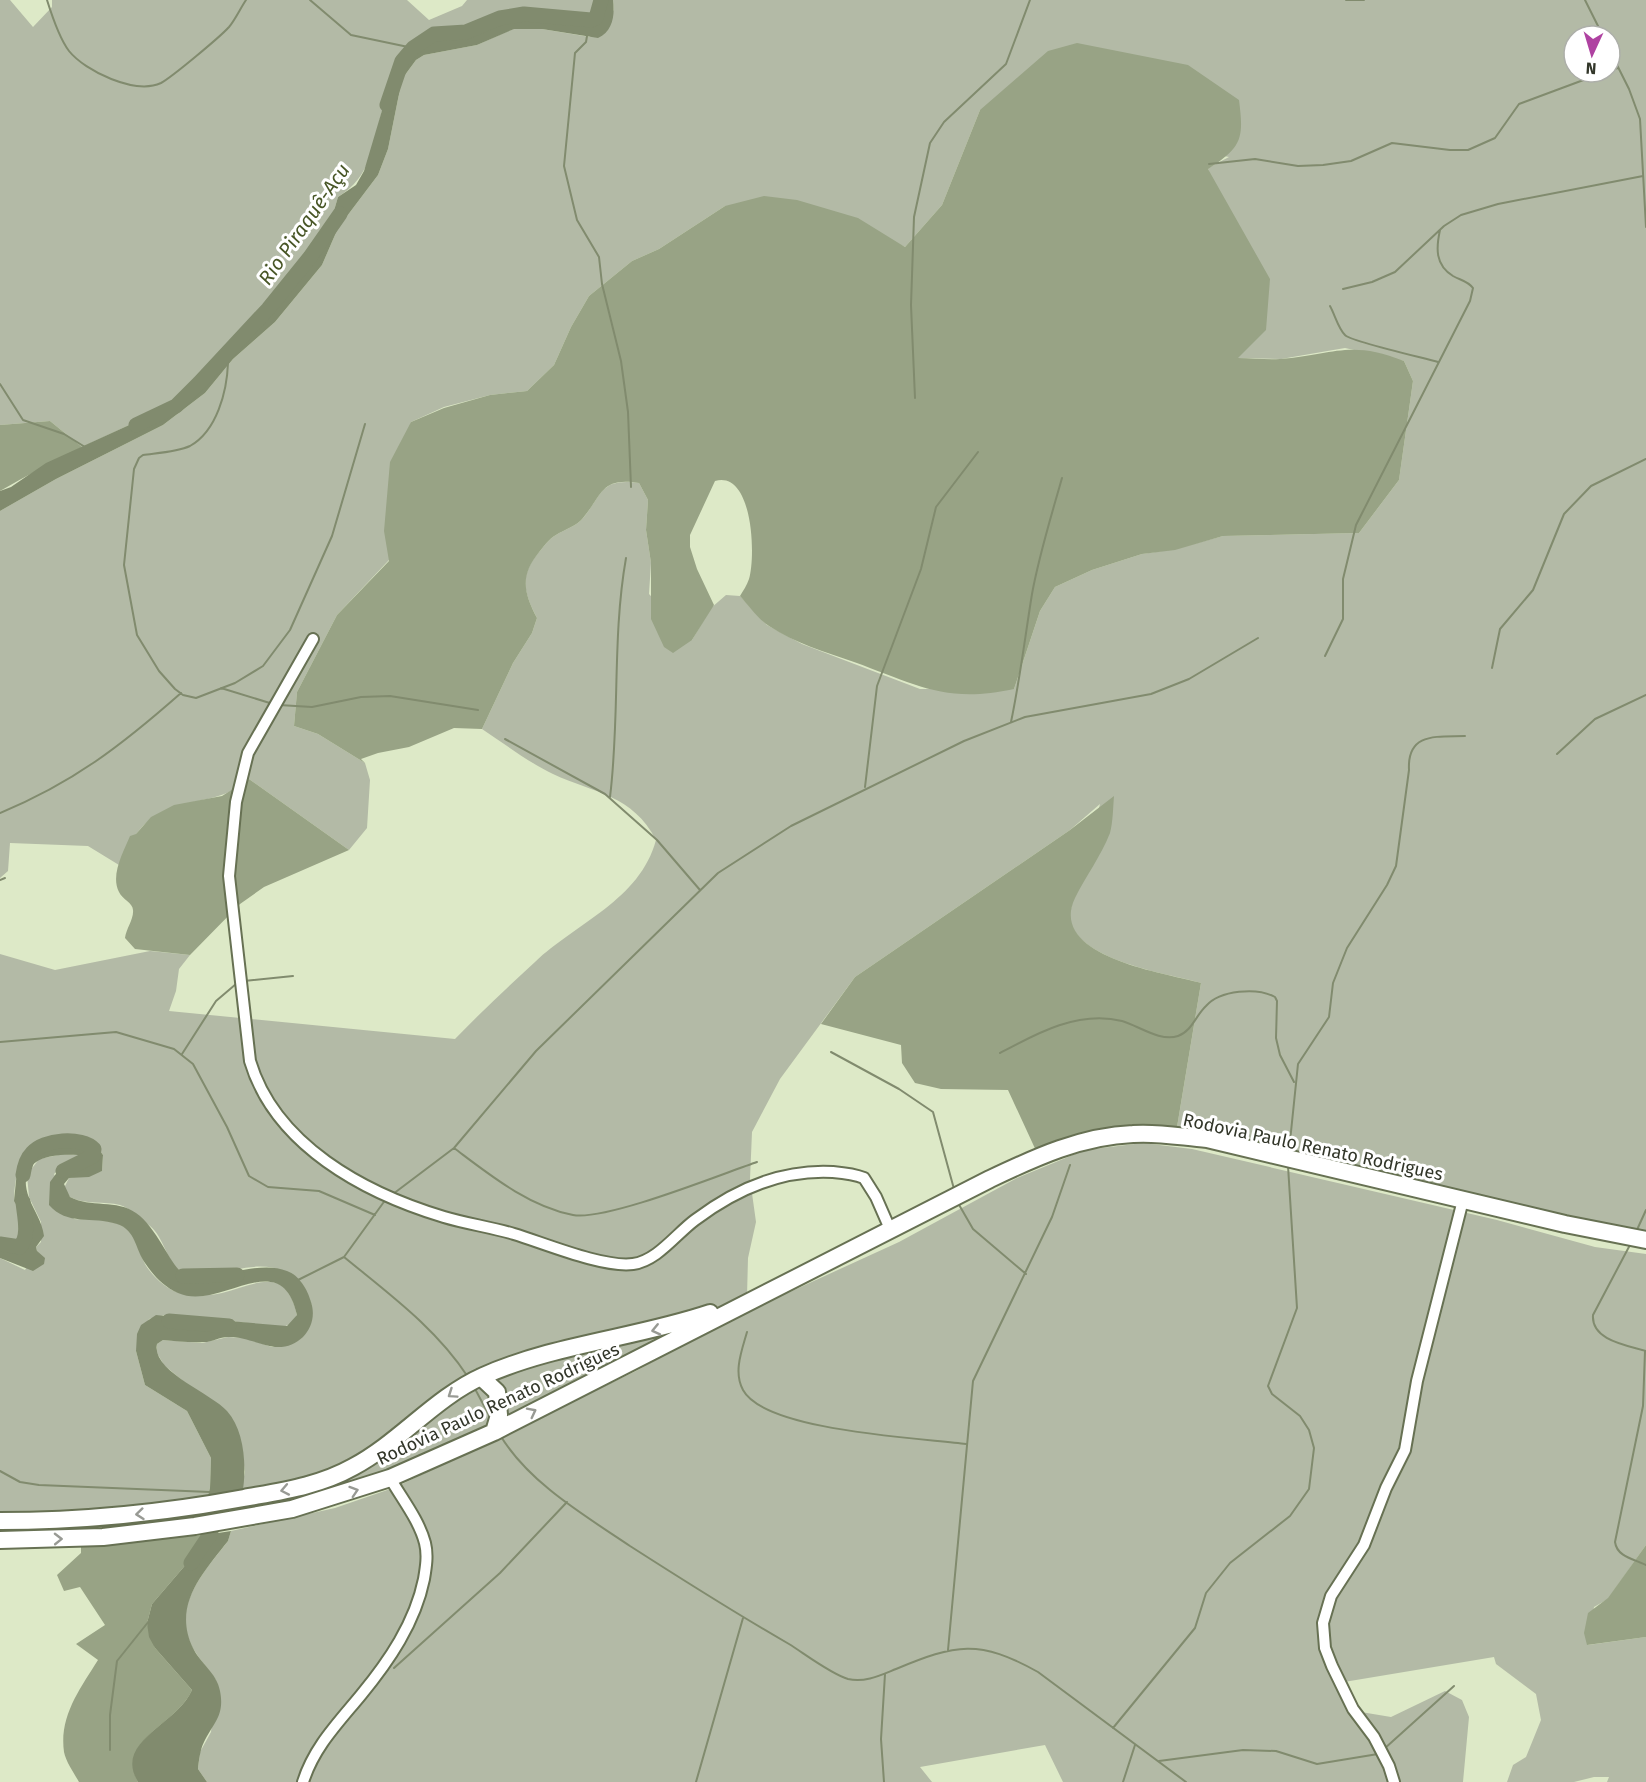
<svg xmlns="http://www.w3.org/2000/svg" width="1646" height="1782" font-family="'Fira Sans',sans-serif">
<rect width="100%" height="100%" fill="#dde9c7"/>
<path fill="#b3baa6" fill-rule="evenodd" d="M0,0h10l23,27 19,-20v-7h355l22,20 33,-14 5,-6h136c1,10 -2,18 -10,24 -24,-2 -47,-11 -72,-11 -18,0 -30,14 -46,19 -15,4 -31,3 -45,9 -28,10 -42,48 -49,74 -10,35 -10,61 -43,82l-10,34 -33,49 -44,51 -25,20 -30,40 -15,7 -24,17 -19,6 -56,26 -32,-26 -50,4z
M613,0h1033v1241l-470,-108 25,-150c-35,-10 -122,-22 -131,-63 -2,-12 26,-98 30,-116l-30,26 -215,147 -75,102 -28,53 -2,47 6,43 -8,36 -1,38 -333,166 -47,20 -131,34 9,-44 -4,-28 -8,-21 -69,-58 -7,-12v-9l6,-4 39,3 26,-6 17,1 27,9 18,-3 22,-38c-12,-37 -41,-45 -77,-36 -16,3 -33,11 -50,4 -17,-6 -20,-36 -35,-48 -8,-6 -20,-18 -30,-21 -16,-4 -35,0 -50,-8l-6,-9 5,-10 33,-7 1,-16 -5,-7c-27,-3 -77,-6 -82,31 -1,7 -3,17 -1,23 5,12 15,21 15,34l-19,11 -11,-1v-292l55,16 95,-19 40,4 -11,14 -3,22 -7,20 286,28c26,-27 53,-52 80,-77 41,-39 105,-62 121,-122 -23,-45 -62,-47 -103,-66 -25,-12 -48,-30 -71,-45l31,-66 19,-30 5,-15c-14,-27 -18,-43 3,-67 5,-6 9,-12 16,-16 8,-5 22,-10 27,-17 20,-24 17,-40 56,-35l9,17 -2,30 5,33 -2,31 43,46 19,-32 15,-13 14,1 27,29 35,19 118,45h94l26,-78 15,-24 37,-17 50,-16 33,-5 48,-13 136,-3 40,-53 14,-99 -9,-20 -59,-13 -64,11 -44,-1 -29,-190 21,-11 -249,-47 -38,95 -37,42 -17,-8 -163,-33 -66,43 -27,12 -43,35 -18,31 -17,38 -27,26 -37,4 -46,12 -33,15 -22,138 -52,55 -40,77 -3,34 24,8 47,29 5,17 -3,48 -18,22 -100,-71c-38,34 -86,10 -117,62 -5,7 -11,16 -13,24l-31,-19 -78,-3 -2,28 -8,7v-367l56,-32 107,-54 42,-32 28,-34 42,-37 47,-57 16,-37 40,-53 10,-26 14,-70 14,-19 8,-5 53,-10 36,-16h29l48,8 24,-27zM1574,36h36v36h-36z
M1143,1143l49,6 305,71 98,27 51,7v291l-38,54 -14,8 -6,38 58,-8v145h-39l2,-5h-15l-20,5h-67l6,-17 13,-8 15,-37 -5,-26 -40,-30 -2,-7 -156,26 11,27 42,7 54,-26 17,9 7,17 -6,65h-400l-18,-37 -125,22 12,15h-725l-9,-13 2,-17 11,-20 5,-52c-7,-10 -16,-20 -22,-30 -25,-42 10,-78 34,-109l3,-10 104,-23 61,-21 240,-116 86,-48 177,-81 118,-64 68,-28z
M63,1154l16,1 5,7 -1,3 -22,2 -7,7 20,45c16,1 40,-1 53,10 11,9 11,22 17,33 6,12 23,29 37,31 14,3 28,3 41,0 35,-9 64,-28 75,22l-4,8 -10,4 -54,-6 -30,5 -34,-11 -16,4 -13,32 9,34 42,26 24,47 -1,30 -9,33 -134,14h-67v-277l25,12 12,-19 -1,-4 5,-5v-20l-12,-25 -2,-22 12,-16z"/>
<path fill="#98a385" d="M1077,43l111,22 51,35c5,39 3,47 -31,69l62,110 -4,51 -28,28c14,0 29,2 42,1 52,-4 70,-20 124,2l9,20 -14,99 -40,53 -136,3 -48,14 -33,4 -50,16 -37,17 -15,24 -26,78c-69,15 -99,-5 -160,-27 -29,-10 -59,-19 -85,-36 -11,-7 -20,-20 -29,-30 3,-5 7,-11 9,-17 7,-23 4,-109 -34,-98l-25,54v12l7,22 17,36 -22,35 -19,13 -9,-6 -13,-28v-56l-5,-33 2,-30 -9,-17c-38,-6 -36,11 -56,35 -5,7 -19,12 -27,17 -7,4 -11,10 -16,16 -20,24 -17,40 -3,67l-5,15 -19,30 -31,66 -28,-1 -45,19 -31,6 -17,6 4,4 -47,-29 -24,-8 3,-34 40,-77 52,-54 -5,-30 6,-69 21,-40 33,-14 46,-13 37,-4 27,-26 17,-38 18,-31 43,-35 27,-12 66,-43 39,-10 33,4 61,18 47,29 37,-42 38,-95 68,-59z
M50,421l32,26c-28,14 -56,29 -82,44v-66z
M249,779l100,71 -85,37 -24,17 -50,51 -55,-6 -10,-11c1,-9 9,-19 8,-28 0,-7 -11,-11 -14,-18 -9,-17 5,-41 11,-56l6,-2 15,-17 23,-12 48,-9z
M1114,796c-1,12 -1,26 -4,37 -9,23 -24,43 -35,65 -28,59 90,75 126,85l-25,150 -138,22 -30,-65 -67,-1 -26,-6 -13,-20 -1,-18 -80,-21 34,-47 215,-147z
M212,1534l-60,70 -5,19 8,25 37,42c-15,35 -76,49 -54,92h-59c-5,-9 -13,-20 -15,-30 -5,-36 16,-63 34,-92l-22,-16 29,-19 -25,-38 -16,4 -7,-16 24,-22v-6z
M1646,1545v92l-59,8 -3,-12 4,-20 20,-15z"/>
<path fill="#818b6e" d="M603,0h10c2,15 0,31 -15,38l-56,-9h-28l-37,16 -53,10 -8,5 -14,19 -14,70 -10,26 -40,53 -16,37 -47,57 -42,37 -28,34 -42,32 -107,54 -56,32v-20l11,-4 35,-24 92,-42 19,-6 24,-17 15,-7 30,-40 25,-20 44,-51 33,-49 10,-34 18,-12 8,-14 22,-74 18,-36 16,-15 18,-8 35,-5 27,-15 19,-5 74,11 8,-9z
M60,1145l38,3 5,7 -1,16 -13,6 -20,1 -5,6 6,13c20,11 47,2 66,16 21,14 35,54 47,60 26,13 72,-15 104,-2 12,4 21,19 24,31 8,24 -11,47 -36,45 -16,-2 -29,-10 -45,-10 -9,-1 -17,5 -26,5 -13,1 -28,-1 -41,-2l-6,4c-6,27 54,49 70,67 22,24 21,77 9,105l-35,5 9,-33 1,-30 -24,-47 -42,-26 -9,-34 1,-17 4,-9 15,-10 19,2 24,9 30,-5 58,5 10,-11c-16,-72 -76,-3 -119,-22 -14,-6 -25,-18 -33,-30 -10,-14 -9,-33 -28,-39 -25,-8 -50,2 -68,-19l1,-23 11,-15 22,-3 1,-2 -6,-7c-29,-2 -63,4 -49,43 5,13 13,23 15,38l-8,11 1,4 8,7 -1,6 -11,7 -33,-13v-12l11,1 19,-11 -1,-9 -15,-26 3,-30 19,-18z
M231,1531l-3,10c-25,32 -56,64 -35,107 7,15 24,25 27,43 5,25 -7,32 -16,51 -4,8 -5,18 -6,27l9,13h-69c-25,-41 39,-57 54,-92l-37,-42 -6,-11 -2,-14 5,-19 60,-70z"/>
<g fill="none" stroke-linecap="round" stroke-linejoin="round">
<path stroke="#818b6e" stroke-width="2" d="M47,0c5,16 12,38 22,51 16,20 66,44 92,32 11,-6 59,-46 68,-56 6,-7 11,-18 17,-27
M310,0l41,35 62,13
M1346,0h18
M1585,0l18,36
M587,36l-1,6 -11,11 -11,113 13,54 22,37 3,27 19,77 7,51 3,75
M1610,51l19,38 11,30 6,108
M1610,70l8,-2
M1209,164l46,-5 43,7 25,-1 28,-4 41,-18 58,7h18l27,-12 24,-34 86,-32
M1343,289l29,-7 23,-10 49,-46 17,-11 37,-11 145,-28
M1330,306c5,9 8,22 15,29 4,6 79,23 93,27
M228,363c-1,28 -11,68 -38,83 -13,6 -33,7 -47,9l-4,3 -5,11 -10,96 13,70 22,36 16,18 8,6 13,3 39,-15 28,-17 27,-36 42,-94 33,-112
M0,384l23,36 41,14 21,13
M915,398l-4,-93 3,-88 16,-74 14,-21 62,-58 24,-64
M1325,656l18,-37v-40l13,-54 114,-224 3,-13c-5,-7 -13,-8 -20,-12 -18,-11 -17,-28 -13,-46
M1492,668l8,-39 33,-39 31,-76 27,-28 55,-27
M221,688l52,16
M279,705l33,2 49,-10 29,-1 88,14
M1011,722c9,-43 14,-85 21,-128 7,-39 19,-77 30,-116
M505,739l100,55 52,46 43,50
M1557,754l38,-35 51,-24
M865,787l12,-101 44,-117 15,-62 42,-55
M610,797c10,-79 2,-160 16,-239
M0,813c73,-30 122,-68 181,-120
M0,880l5,-2
M244,981l49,-5
M0,1042l116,-10 58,17 19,15 34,63 22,49 19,11 51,4 56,24
M831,1052l68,37 34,23 21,77
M1000,1053c37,-20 79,-43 122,-32 17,5 38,21 56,15 14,-5 18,-21 28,-30 14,-16 51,-19 69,-9l2,4 -1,37 4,17 14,27
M182,1054l34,-53 20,-17
M454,1148c36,27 74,58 119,67 33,6 146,-40 184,-53
M1289,1151l9,-87 31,-47 4,-34 14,-35 40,-63 9,-19 13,-96c-2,-38 28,-33 56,-34
M393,1194l61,-46 82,-97 182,-178 73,-47 173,-85 61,-24 126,-23 38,-15 69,-41
M958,1203l15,26 53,45
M1636,1232l10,-22
M1631,1243l-38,72c-2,25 33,30 53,36
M344,1257c45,37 92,71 124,120
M298,1280l46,-23 42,-58
M747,1332c-5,18 -14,40 -4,58 22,41 177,48 223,54
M1645,1351l-2,55 -28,136c2,15 19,17 31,23
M474,1387l16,30
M500,1435c29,48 84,80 130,111 53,34 105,67 159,98 16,10 42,30 59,35 17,4 33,-4 48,-10 60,-25 83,-30 142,3l148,110
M0,1471l20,11 19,3 171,7
M948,1650l25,-269 79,-164 18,-52
M394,1668l106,-95 67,-71
M1113,1728l82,-100 11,-35 24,-30 60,-47 19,-27 5,-41 -5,-18 -9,-14 -28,-22 -4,-8 29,-78 -9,-142
M1384,1749l70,-63
M110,1750v-35l7,-54 32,-40
M1159,1761l84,-11 33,1 41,13 61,-10
M696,1782l47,-164
M884,1782l-3,-43 4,-65
M1123,1782l12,-37"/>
<path stroke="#818b6e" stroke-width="15" d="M387,105l15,-44 11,-13 21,-14 32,-2 34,-14 24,-4 67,6 5,-2 5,-18
M136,425l40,-19 23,-23 69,-74 42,-52 30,-43
M23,1175c1,-7 4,-17 9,-22 11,-14 50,-17 62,-4l-1,7 -30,15
M0,1244l20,3c10,-12 4,-32 3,-45
M183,1276l54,-1
M169,1321l60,5
M191,1563l18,-27 9,-23"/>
<g stroke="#677153" stroke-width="14">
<path id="minor" d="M313,639l-65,114 -12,49 -7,74 21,185c25,84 114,132 194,156 23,7 47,10 70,17 30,9 89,34 119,30 24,-3 43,-30 62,-44 41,-31 86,-51 138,-48 11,1 21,2 31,6l12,19 14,32
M303,1782c11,-35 35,-59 58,-87 28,-34 54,-72 63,-116 2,-12 4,-24 1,-36 -6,-23 -23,-44 -35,-65
M1394,1782l-5,-16 -15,-29 -21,-28 -21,-43 -7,-18 -2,-25 8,-27 33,-51 22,-57 19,-38 12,-69 46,-181"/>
</g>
<g stroke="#677153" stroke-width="20">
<path id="primary" d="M481,1377l16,15 2,23 -5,17
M0,1521c82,0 163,-8 244,-23 38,-7 75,-12 109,-31 47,-25 81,-69 130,-91 72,-32 153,-38 227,-63
M0,1540l103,-3 92,-11 97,-17 98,-31 104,-46 496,-253c46,-22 92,-43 143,-45 25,-2 49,3 74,5l358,85 81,16"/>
</g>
<use href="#minor" stroke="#fff" stroke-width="10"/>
<use href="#primary" stroke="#fff" stroke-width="16"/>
</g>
<defs><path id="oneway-chevron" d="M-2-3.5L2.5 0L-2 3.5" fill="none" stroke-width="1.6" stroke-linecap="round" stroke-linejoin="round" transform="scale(1.5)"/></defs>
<g stroke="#989a94">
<use href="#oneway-chevron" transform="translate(656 1330) rotate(167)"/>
<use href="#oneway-chevron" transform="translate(452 1394) rotate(146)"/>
<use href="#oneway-chevron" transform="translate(532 1412) rotate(-27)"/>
<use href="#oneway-chevron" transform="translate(285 1490) rotate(169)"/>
<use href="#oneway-chevron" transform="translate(354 1491) rotate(-18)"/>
<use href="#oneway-chevron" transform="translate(140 1514) rotate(174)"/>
<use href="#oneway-chevron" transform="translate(58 1539) rotate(-1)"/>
</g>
<g text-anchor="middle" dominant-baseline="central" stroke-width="6" stroke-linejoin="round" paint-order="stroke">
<g font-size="18" fill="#323629" stroke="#fff">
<text transform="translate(1313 1147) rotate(12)">Rodovia Paulo Renato Rodrigues</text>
<text transform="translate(498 1404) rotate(-25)">Rodovia Paulo Renato Rodrigues</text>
</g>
<g font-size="20" font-style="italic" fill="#485626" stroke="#fff">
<text transform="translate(304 224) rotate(-55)">Rio Piraquê-Açu</text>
</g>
</g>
<g transform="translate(1592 54) rotate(184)"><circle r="28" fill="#ffffff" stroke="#adafa9" stroke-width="1.5"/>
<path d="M0-4.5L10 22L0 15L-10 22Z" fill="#af42a1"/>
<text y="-9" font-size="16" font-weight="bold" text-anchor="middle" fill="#323629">N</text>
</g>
</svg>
